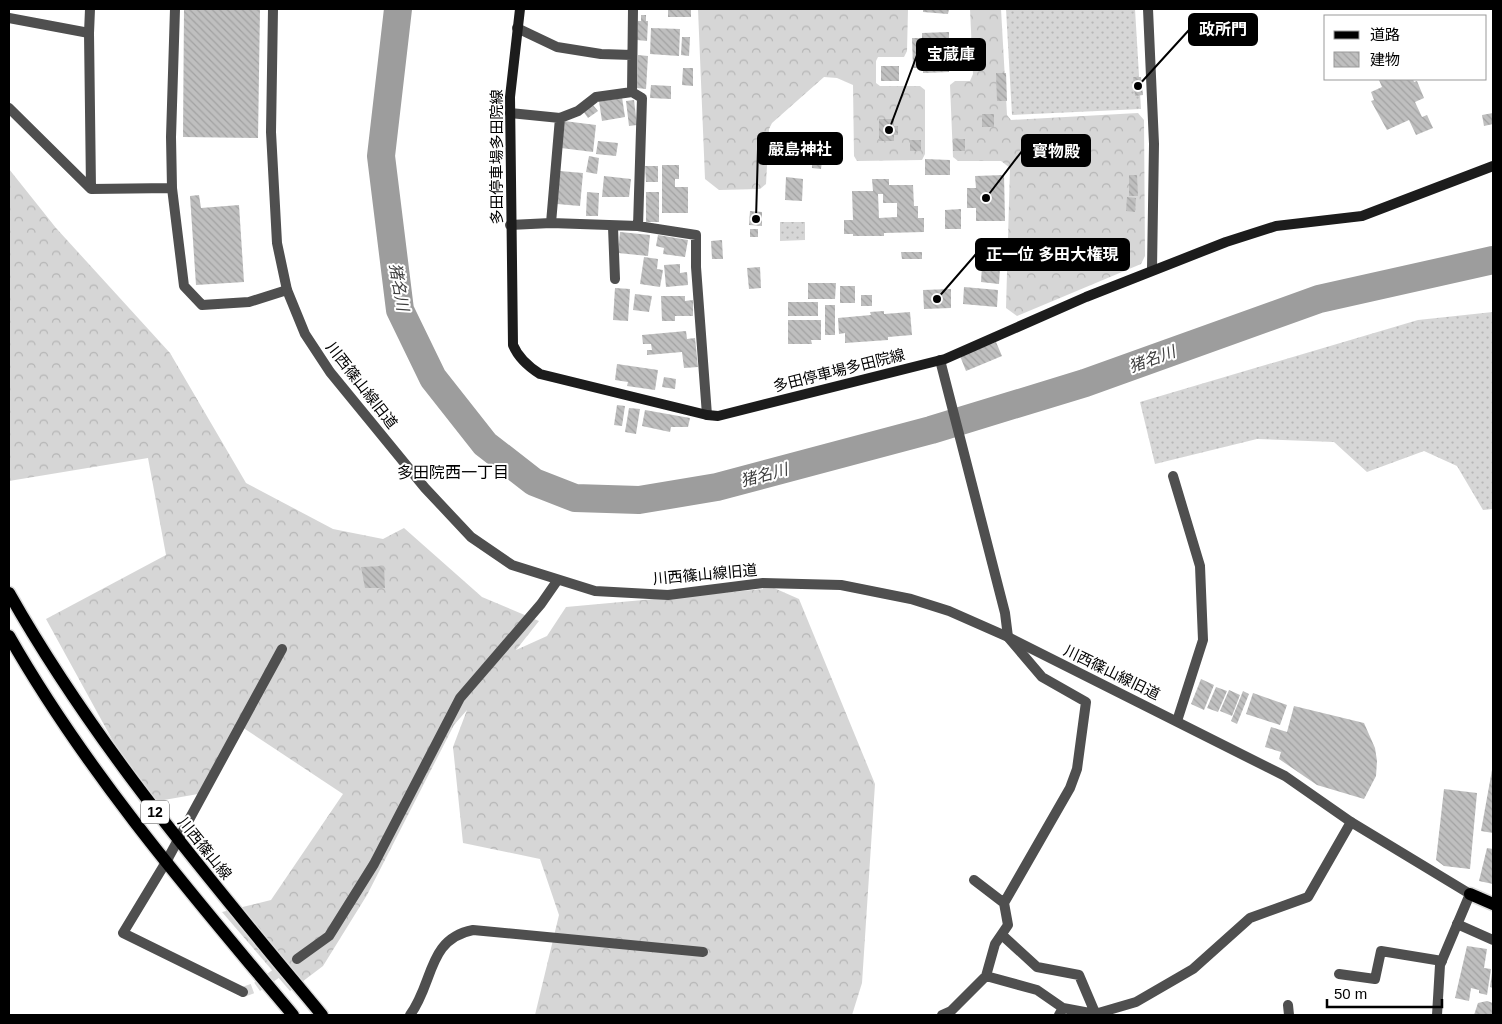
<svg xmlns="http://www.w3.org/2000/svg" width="1502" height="1024" font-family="Helvetica,'Noto Sans JP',sans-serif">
<defs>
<pattern id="grass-dots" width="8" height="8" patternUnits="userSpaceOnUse" patternTransform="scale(1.25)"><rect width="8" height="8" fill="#d6d6d6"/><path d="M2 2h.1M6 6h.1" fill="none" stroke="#b6b6b6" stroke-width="1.8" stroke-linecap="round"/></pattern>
<pattern id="forest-crowns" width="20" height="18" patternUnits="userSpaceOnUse" patternTransform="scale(1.25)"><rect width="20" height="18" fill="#d6d6d6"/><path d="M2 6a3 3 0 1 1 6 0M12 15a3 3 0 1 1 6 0" fill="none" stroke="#b6b6b6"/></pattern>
<pattern id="building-back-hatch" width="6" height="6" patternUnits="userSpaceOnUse" patternTransform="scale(1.25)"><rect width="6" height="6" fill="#bfbfbf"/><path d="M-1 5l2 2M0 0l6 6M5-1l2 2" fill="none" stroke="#a2a2a2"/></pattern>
</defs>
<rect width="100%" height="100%" fill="#fff"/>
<path fill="url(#grass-dots)" d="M1006,9h129l6,100 -129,6z
M780,222h25v18l-25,1z
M1493,312v197l-10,1 -26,-44 -33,-15 -57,21 -33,-30 -77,-3 -102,25 -15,-62 278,-82z"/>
<path fill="url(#forest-crowns)" d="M698,9h210l-1,42 -3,6h-26l-2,4v22l4,3h40l5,4v64l-3,6 -65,1 -3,-5 -1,-71 -16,-7 -13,-1 -52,46 -3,6 -3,55 -6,5 -41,1 -14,-11z
M970,9h31l6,106 4,5 127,-7 6,7 1,136 -4,8 -124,52 -11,-8 4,-140 -9,-7h-43l-5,-4 -3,-72 5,-4h15l3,-7z
M9,169l47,59 114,125 76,130 87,46 50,10 21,-11 78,69 57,24 -23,29 31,-14 19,-29 208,-19 25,11 76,185 -13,199 -10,32h-317l24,-100 -19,-56 -77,-16 -10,-96 14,-37 -13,15 -87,170 -44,71 -33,25 -68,-79 49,-12 72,-106 -104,-69 -41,69 -51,9 -101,-184 120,-64 -18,-97 -139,23z"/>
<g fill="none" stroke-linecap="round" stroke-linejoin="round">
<path stroke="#9d9d9d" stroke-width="28" d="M398,9l-17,147 19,154 33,68 52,66 49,38 41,16 64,2 78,-13 214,-57 154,-47 234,-84 174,-39"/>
</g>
<path fill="url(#building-back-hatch)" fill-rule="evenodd" d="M184,9h76l-2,129 -75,-1z
M668,9h23v8h-23z
M923,9h26l-1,5 -25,-2z
M641,15h5v6h2l-1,20 -10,-1 1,-19h3z
M651,28l29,1 -1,27 -29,-2z
M949,32v6h9l1,29h-10v5l-26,1v-5h-10l-1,-30h10v-5z
M682,37h8l-1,19 -8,-1z
M638,55l10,1 -2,33 -9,-1z
M881,66h18v15h-18z
M683,68h10v18l-11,-1z
M996,73h10l1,28h-10z
M1133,77h8l2,18 -8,1z
M1382,79h31l1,3 3,-1 7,17 -9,4 7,15 5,-2 6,13 -17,7 -7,-15 -22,10 -16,-29 3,-1 -3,-8 11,-5 -3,-7z
M651,85l20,1v13l-21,-1z
M622,97l3,20 -23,4 -3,-20z
M634,100l3,25 -8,1 -3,-25z
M593,105l5,6 -10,7 -5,-7z
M1493,113v11l-9,2 -2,-11z
M982,114h12v13h-12z
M879,119h15v7h4v9h-4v6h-15z
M564,121l32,4 -3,27 -32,-4z
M953,139h12v12h-12z
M910,140h11v11h-11z
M598,141l20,2 -2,13 -20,-2z
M589,156l10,2 -2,16 -11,-2z
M925,159l25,1v15h-25z
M812,160l10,1 -1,8 -9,-1z
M662,165h17v14h-4v8h13v26h-26z
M645,166h13v16h-12z
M560,171l23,2 -3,33 -23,-2z
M1004,175l1,46h-29v-13h-9v-20h9l-1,-12z
M1129,175h8l1,21h-9z
M604,176l27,3 -2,18h-27z
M786,177l17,2 -1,22 -17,-1z
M872,179h17v6h24l1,21h4v12h6v14l-40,1v3h-31v-2h-9v-14h9l-1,-29h21zM878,194h5v9h14v14l-18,1z
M587,192l12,1 -1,23h-12z
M646,192h13v30h-13z
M199,195l2,13 38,-3 5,77 -48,3 -6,-89z
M1127,197l9,1 -1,14 -9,-1z
M961,209v20h-16v-19z
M750,211l12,1v14l-13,-1z
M750,229h8v8h-8z
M620,232l30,3 -2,21 -30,-3z
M658,235l30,5 -3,17 -22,-3 1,-6 -8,-2z
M722,240l1,19h-11l-1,-18z
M901,252h21v7h-20z
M644,257l14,2 -1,10 6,1 -3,17 -20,-3z
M680,264v9l7,-1 1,13 -22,2 -2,-22z
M982,266l18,2 -1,16 -18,-2z
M760,267l1,21 -12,1 -2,-21z
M808,283h28l-1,16h-27z
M840,286h15v17h-15z
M964,287l34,3 -1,17 -34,-3z
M615,288l15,1 -2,32 -15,-1z
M951,289v19l-27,1 -1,-19z
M635,294l17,2 -3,16 -16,-2z
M861,295h11v11h-11z
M661,296h24v5l8,-1v16h-18v5h-13z
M788,302h30v14h-30z
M825,305h10v30h-10z
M884,311v3l26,-2 2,23 -24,2v3l-43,3v-10l-6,1 -1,-16 33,-3 -1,-3z
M788,320h33v20h-10l1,4h-24z
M686,331l1,8 8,-1 3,29 -14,1 -2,-16 -35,3v-5h5l-1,-6h-8l-1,-9z
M996,342l6,14 -36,15 -6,-15z
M617,364l41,6 -3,20 -28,-4 1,-4 -13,-2z
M664,377l12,2 -1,10 -13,-2z
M617,405l8,1 -3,20 -8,-1z
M629,408l11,1 -4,25 -11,-2z
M645,410l45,8 -2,9h-17l-1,5 -28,-6z
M384,566l1,22h-20l-4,-21z
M1201,679l13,6 -10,25 -13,-6z
M1216,687l11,4 -9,21 -11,-4z
M1229,690l11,5 -8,21 -12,-5z
M1243,691l6,3 -12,30 -6,-3z
M1253,693l34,12 -7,20 -34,-11z
M1294,706l70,17 11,25 2,13 -1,15 -12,23 -47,-14 -38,-26 2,-7 -16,-5 6,-20 16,5z
M1492,770h1v63l-12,-2z
M1444,789l33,4 -7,76 -26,-3 -8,-6z
M1487,848l6,1v35l-14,-3z
M1467,946l20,3 -3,19 7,1 -4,26 -8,-2v-3l-8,-2 -2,13 -14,-3z
M1492,973h1v15l-3,-1z
M1487,1001l6,2v12h-19l4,-12z"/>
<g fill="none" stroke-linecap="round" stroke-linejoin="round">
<path stroke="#d9d9d9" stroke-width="10" stroke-dasharray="10 5" stroke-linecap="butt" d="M243,992l14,-5 40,-28"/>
<g stroke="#dbdbdb" stroke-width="15">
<path id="primary" d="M9,593c87,154 201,287 313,422
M9,636c78,137 183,259 284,379
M1470,894l23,10"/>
</g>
<path stroke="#4f4f4f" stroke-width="10" d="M90,9l-1,24 2,156
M175,9l-4,128 1,51 12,98 18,19 47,-3 38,-12
M633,9l-1,83 10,6 -4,128
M1148,9l6,135 -2,125
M9,18l80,15
M517,28l40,19 44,7 31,1
M9,108l82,81 81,-1
M510,113l50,5 18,-7 18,-14 36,-5
M551,223l9,-105
M510,225l41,-2 87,3 58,9v32l11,148
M613,227l2,52
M940,360l65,253 3,24 34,40 44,25 -9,67 -7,19 -66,115 4,22 -13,19 -9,32 -35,35 -9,4
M1173,476l27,90 3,74 -26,81
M974,880l30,23
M1457,924l36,16
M1002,935l35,32 42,8 17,40
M297,959l32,-23 45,-72 86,-166 81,-94 16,-23
M1339,974l36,5 6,-28 61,10
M986,976l51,14 26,18
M243,992l-120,-59 43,-71 116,-213
M1288,1005l1,10
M410,1015c24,-32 17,-76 63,-85l230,22
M1059,1015l4,-7 32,6 41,-12 57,-33 57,-51 58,-21 43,-75"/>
<path stroke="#4f4f4f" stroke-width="10" d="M273,9l-2,123 6,111 10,47 18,44 25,38 95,116 46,49 41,28 83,26 73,4 95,-12 78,2 70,14 38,12 59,26 277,139 66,46 119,72 -30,71 -3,50"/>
<path stroke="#1c1c1c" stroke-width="10" d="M520,9l-10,88 3,248c5,12 16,22 27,29l167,41 11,1 227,-57 141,-62 140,-55 50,-16 86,-10 131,-50"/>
<use href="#primary" stroke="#000" stroke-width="12"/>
</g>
<g text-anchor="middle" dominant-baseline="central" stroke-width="4" stroke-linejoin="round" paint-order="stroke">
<rect fill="#fff" stroke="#4c4c4c" stroke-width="1" x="141" y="800.5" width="28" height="23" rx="4"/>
<g font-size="14" font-weight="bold" fill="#000">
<text x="155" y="812">12</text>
</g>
<g font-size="15" fill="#000" stroke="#fff">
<text transform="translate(496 157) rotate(-90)">多田停車場多田院線</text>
<text transform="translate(839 370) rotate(-14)">多田停車場多田院線</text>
<text transform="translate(362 385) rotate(52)">川西篠山線旧道</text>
<text transform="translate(705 574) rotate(-5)">川西篠山線旧道</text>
<text transform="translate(1112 672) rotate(26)">川西篠山線旧道</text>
<text transform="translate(205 848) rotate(51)">川西篠山線</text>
</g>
<g font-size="16" font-style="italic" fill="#3e3e3e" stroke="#fff">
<text transform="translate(399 287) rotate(80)">猪名川</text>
<text transform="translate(1152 359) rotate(-20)">猪名川</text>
<text transform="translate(764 475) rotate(-15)">猪名川</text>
</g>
<g font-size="16" fill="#000" stroke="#fff">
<text x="453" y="472">多田院西一丁目</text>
</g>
</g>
<path fill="none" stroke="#000" stroke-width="2" d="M1138 86L1189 30M889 130L917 55M756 219L758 149M986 198L1022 151M937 299L976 254"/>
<g fill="#000" stroke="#fff" stroke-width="2">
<circle cx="1138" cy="86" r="5"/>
<circle cx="889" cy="130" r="5"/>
<circle cx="756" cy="219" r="5"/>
<circle cx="986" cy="198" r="5"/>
<circle cx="937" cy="299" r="5"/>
</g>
<g fill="#000" stroke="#000" stroke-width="2">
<rect x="1189" y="14" width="68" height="31" rx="5"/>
<rect x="917" y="39" width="68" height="31" rx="5"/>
<rect x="758" y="133" width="84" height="31" rx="5"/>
<rect x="1022" y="135" width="68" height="31" rx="5"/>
<rect x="976" y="239" width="153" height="31" rx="5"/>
</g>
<g font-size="16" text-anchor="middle" font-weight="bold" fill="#fff">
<text x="1223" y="35">政所門</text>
<text x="951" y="60">宝蔵庫</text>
<text x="800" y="155">嚴島神社</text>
<text x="1056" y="157">寳物殿</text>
<text x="1052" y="260">正一位 多田大権現</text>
</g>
<rect width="1502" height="1024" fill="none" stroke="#000000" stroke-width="20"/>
<rect x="1324" y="15" width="162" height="65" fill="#ffffff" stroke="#999999"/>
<rect x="1334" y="31" width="25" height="8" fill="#000000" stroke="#999999"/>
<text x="1370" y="40" font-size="15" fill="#000000">道路</text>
<rect x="1334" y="52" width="25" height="15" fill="url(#building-back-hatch)" stroke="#999999"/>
<text x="1370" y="65" font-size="15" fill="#000000">建物</text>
<path d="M1327 999v8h115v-8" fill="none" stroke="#000000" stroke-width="2.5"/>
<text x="1334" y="999" font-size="15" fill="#000000" stroke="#ffffff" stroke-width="4" paint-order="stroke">50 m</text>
</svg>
